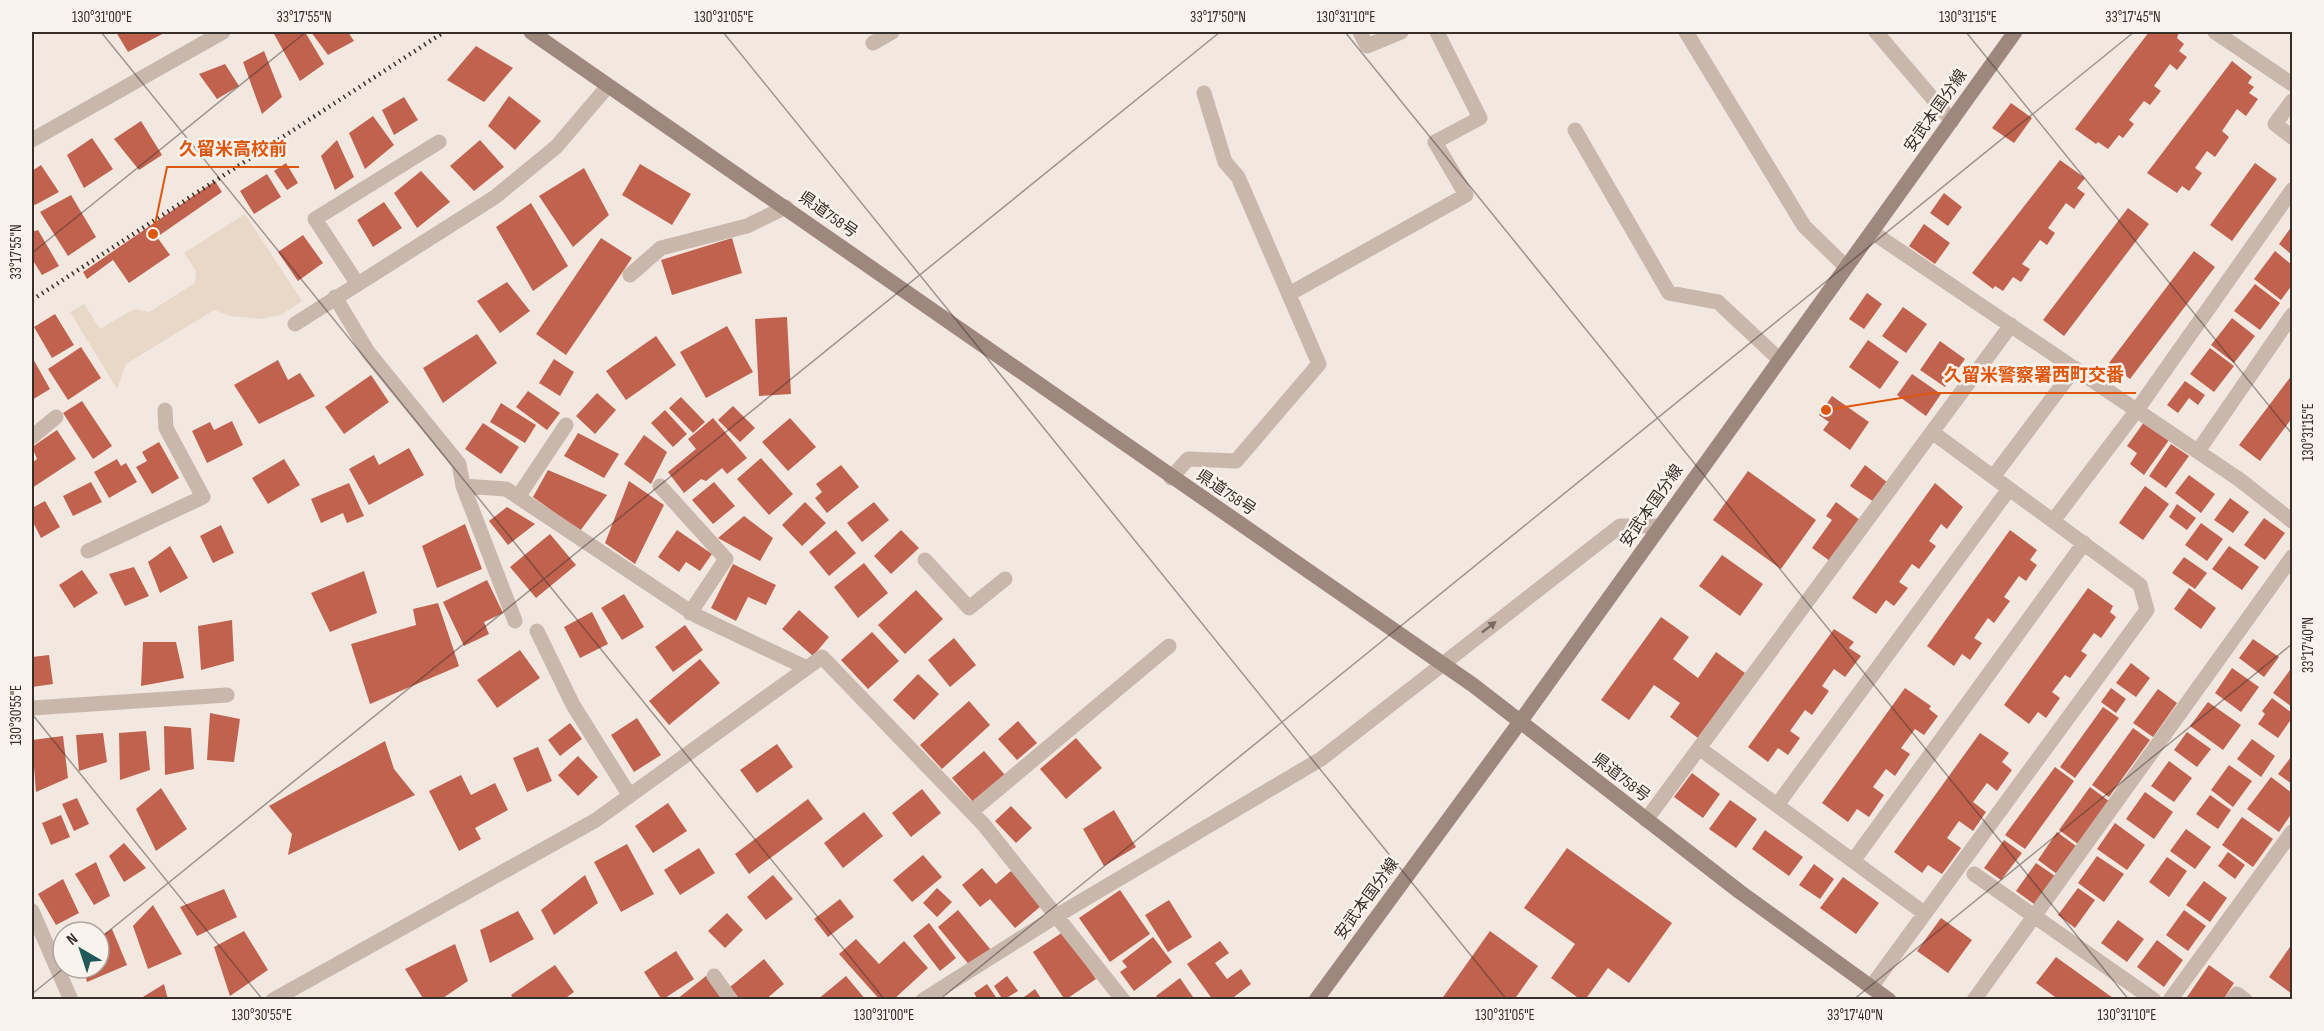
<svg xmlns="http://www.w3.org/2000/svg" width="2324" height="1031" font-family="'Sofia Sans Condensed','Noto Sans JP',sans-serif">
<rect width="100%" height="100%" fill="#f2e8e0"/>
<path fill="#e9d8c8" d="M245,214l57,87 -21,14 -20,4 -31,-3 -16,-6 -88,54 -9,25 -47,-77 14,-8 16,25 34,-20 15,3 46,-29 1,-12 -12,-18z"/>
<path fill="#c1624f" d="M116,32h50l-38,20z
M279,32h26l19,32 -24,17 -26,-47z
M311,32h37l6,9 -26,14z
M2149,32h30l-2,6 7,6 -5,7 8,6 -10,13 -7,-6 -16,22 7,5 -11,14 -6,-4 -15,19 5,4 -11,14 -4,-3 -11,14 -10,-7 -2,2 -21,-15z
M476,46l37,22 -29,34 -37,-22z
M264,51l18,46 -20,17 -19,-52z
M2232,61l20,16 -4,6 6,4 -5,6 9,6 -12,17 -9,-7 -15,22 7,6 -14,20 -8,-6 -12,17 7,5 -13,18 -7,-5 -5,7 -30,-20z
M225,64l14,22 -22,13 -18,-25z
M509,96l32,25 -26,29 -27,-24z
M404,97l14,23 -24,15 -12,-25z
M2011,103l21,15 -18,25 -22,-15z
M373,116l21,29 -29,24 -16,-36z
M141,121l21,34 -23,15 -25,-31z
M92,138l21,31 -29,19 -17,-33z
M337,140l17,37 -19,13 -14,-34z
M480,140l24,27 -30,24 -24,-25z
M2060,160l25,18 -8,10 8,6 -11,15 -8,-6 -18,25 7,5 -8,12 -7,-5 -18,24 8,5 -9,13 -8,-5 -10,14 -8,-5 -2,3 -21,-16z
M286,163l12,20 -11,7 -13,-19z
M2255,163l22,16 -45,62 -22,-16z
M640,164l51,30 -19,31 -50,-30z
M41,165l18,27 -24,13 -3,-3v-31z
M584,168l25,47 -36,32 -34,-51z
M421,171l29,31 -33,26 -23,-35z
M267,174l14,23 -27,17 -14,-23z
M215,181l7,11 -65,45 13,18 -41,28 -16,-23 -26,19 -4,-7z
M1944,193l18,14 -14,19 -18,-13z
M71,195l25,42 -28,19 -28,-44z
M384,202l18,26 -29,19 -16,-27z
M531,203l37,63 -35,25 -37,-64z
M2128,208l21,16 -85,112 -21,-16z
M1924,224l26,19 -15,21 -26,-18z
M2292,226v29l-13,-11z
M38,230l21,36 -17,9 -10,-16v-27z
M303,235l20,28 -25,18 -20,-29z
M601,238l31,20 -66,97 -30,-21z
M732,238l10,35 -70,22 -11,-35z
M2194,251l21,16 -85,112 -21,-16z
M2275,251l17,14v20l-11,15 -27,-21z
M507,282l23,29 -30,22 -23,-32z
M2255,284l25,19 -20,27 -26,-19z
M1867,293l15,11 -18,25 -15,-10z
M1903,307l24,17 -21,29 -24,-17z
M55,314l19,31 -22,13 -18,-31z
M787,317l4,77 -32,2 -4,-77z
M2232,318l23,18 -21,27 -23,-18z
M727,326l26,46 -47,26 -26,-46z
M477,334l20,29 -54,40 -20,-35z
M656,336l20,29 -50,35 -20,-29z
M1868,340l31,22 -19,27 -31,-22z
M1940,341l25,18 -20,28 -25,-17z
M81,347l20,31 -33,22 -20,-31z
M2210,348l24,18 -20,26 -24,-18z
M32,357l18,32 -18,11z
M554,359l20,13 -14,24 -21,-13z
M278,360l10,20 12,-7 15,23 -56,28 -25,-39z
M1912,374l29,20 -15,22 -29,-21z
M371,375l18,27 -45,32 -19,-27z
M2292,375v43l-32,43 -21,-16z
M2185,381l20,14 -7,10 -9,-7 -11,15 -11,-8z
M528,391l32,22 -13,17 -31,-23z
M597,393l19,17 -21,24 -19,-18z
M1832,396l37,26 -19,28 -27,-20 6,-8 -10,-7z
M681,397l24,25 -12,11 -24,-25z
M82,401l30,45 -19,13 -30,-46z
M501,403l35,22 -11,18 -35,-21z
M733,406l22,22 -15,14 -22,-22z
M665,410l22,24 -14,13 -22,-24z
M713,418l34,40 -20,16 -5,-6 -16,13 -5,-2 -17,14 -16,-21 28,-23 -8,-10z
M790,418l26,29 -28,24 -26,-29z
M232,421l11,24 -36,18 -15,-32 18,-9 4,8z
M2144,422l25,18 -25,35 -14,-11 7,-11 -10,-7z
M483,423l36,24 -18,27 -36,-25z
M57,430l19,29 -44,29v-25l5,-4 -5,-12z
M578,433l41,21 -15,24 -40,-22z
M644,435l23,17 -16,32 -27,-20z
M159,442l20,36 -27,16 -16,-27 11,-6 -5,-9z
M2171,444l18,12 -23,32 -17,-12z
M409,448l15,27 -55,30 -20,-36 25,-14 5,10z
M761,458l32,36 -24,21 -32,-36z
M117,459l4,7 5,-3 11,19 -28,16 -15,-26z
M284,459l16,26 -32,19 -16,-26z
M841,465l18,22 -32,26 -12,-15 7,-6 -6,-8z
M1865,465l23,18 -14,19 -24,-16z
M548,470l59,25 -27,36 -47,-34z
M1748,471l68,49 -35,49 -68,-49z
M2189,475l26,19 -14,19 -26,-20z
M629,481l35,24 -29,59 -30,-21z
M91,482l11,20 -29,14 -10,-20z
M714,482l21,24 -22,18 -21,-24z
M349,483l15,33 -17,7 -4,-10 -22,10 -10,-24z
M1935,483l28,24 -16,22 -6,-5 -12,17 7,5 -17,23 -7,-5 -13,18 9,6 -14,18 -8,-6 -10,14 -24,-16z
M2145,486l24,18 -26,36 -24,-17z
M2230,498l19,14 -16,21 -19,-13z
M45,501l15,26 -19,11 -9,-18v-12z
M805,502l21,21 -24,23 -20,-21z
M874,502l15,18 -27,22 -15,-19z
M1836,502l24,18 -30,41 -18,-13 20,-28 -6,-4z
M2177,504l19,14 -9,12 -18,-13z
M507,507l28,17 -27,21 -19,-24z
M744,516l29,22 -13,23 -42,-23z
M2264,518l21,15 -20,27 -21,-15z
M2201,523l22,16 -16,22 -22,-16z
M465,524l17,45 -45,19 -15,-42z
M221,525l13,28 -21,10 -13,-27z
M677,530l35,24 -12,17 -14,-9 -7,10 -21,-15z
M836,530l20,23 -27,23 -20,-24z
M901,530l18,18 -28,26 -17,-18z
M2010,530l27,20 -7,10 7,5 -11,16 -7,-5 -15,21 6,4 -16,22 -6,-5 -14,20 8,5 -12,17 -8,-6 -8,12 -27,-20z
M550,534l26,31 -40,33 -26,-31z
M170,546l18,32 -28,15 -12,-31z
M2229,546l30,21 -17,23 -30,-21z
M1722,555l41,29 -23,32 -41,-30z
M2184,557l23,16 -12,16 -23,-16z
M864,563l24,30 -30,25 -24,-31z
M733,564l43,21 -10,20 -18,-8 -12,24 -25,-13z
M134,567l15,29 -24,10 -16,-32z
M82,570l16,23 -24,15 -15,-23z
M364,571l13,42 -47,19 -19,-39z
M487,580l16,33 -19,9 5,12 -25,12 -21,-44z
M2088,588l25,18 -3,6 6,5 -15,21 -7,-5 -13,18 6,4 -17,23 -5,-3 -13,17 8,6 -14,20 -8,-6 -9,12 -25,-19z
M2189,588l27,20 -15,21 -27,-20z
M916,590l27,29 -38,35 -27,-29z
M624,594l20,33 -22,13 -21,-32z
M438,603l21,63 -89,38 -19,-60 65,-19 -3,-16z
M799,610l30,27 -16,19 -31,-27z
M592,612l16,32 -28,14 -16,-31z
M1661,617l28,20 -16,22 25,19 18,-26 29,21 -47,65 -28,-21 10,-14 -26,-18 -25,35 -28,-20z
M232,620l2,41 -33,9 -3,-44z
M685,625l18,25 -30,22 -18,-25z
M1834,629l20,13 -5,6 12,8 -16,21 -11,-8 -12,17 7,5 -17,24 -7,-5 -15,21 10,7 -12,17 -10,-7 -10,14 -20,-15z
M872,632l27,29 -31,28 -27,-29z
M954,638l22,27 -26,22 -22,-27z
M2253,639l26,18 -15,20 -25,-19z
M143,642h33l8,36 -43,8z
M520,650l20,28 -43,30 -20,-28z
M49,655l4,29 -21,3v-30z
M700,659l20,24 -51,42 -20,-24z
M2131,663l19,15 -14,19 -20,-14z
M2232,668l27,19 -18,25 -26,-19z
M2290,670l2,2v35l-19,-14z
M918,674l21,20 -25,26 -21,-20z
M1905,688l26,18 -2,3 9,7 -14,19 -9,-6 -14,19 9,6 -15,22 -9,-7 -13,18 11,8 -15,22 -12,-8 -9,13 -26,-19z
M2111,688l15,11 -10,14 -15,-11z
M2158,689l19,14 -24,34 -20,-14z
M2272,698l20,15v5l-14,20 -20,-14 7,-10 -3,-3z
M969,701l21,24 -48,44 -22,-24z
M2208,702l33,23 -18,25 -33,-24z
M2103,707l16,11 -44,60 -15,-11z
M210,713l30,6 -6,43 -27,-2z
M637,718l24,37 -27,17 -23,-37z
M1018,721l19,22 -20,17 -19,-21z
M570,723l12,16 -22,17 -12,-16z
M164,726l27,2 3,41 -29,6z
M2133,728l17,12 -41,57 -17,-12z
M146,731l4,39 -30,10 -1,-47z
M2187,732l24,17 -14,18 -23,-17z
M103,733l4,29 -28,9 -3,-36z
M1980,733l29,20 -7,9 10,8 -15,21 -10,-8 -14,19 13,10 -13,19 -14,-10 -12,17 14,10 -19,26 -14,-9 -6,8 -28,-21z
M63,736l5,42 -32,14 -4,-52z
M1076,738l26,30 -36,31 -26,-30z
M2252,739l23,17 -14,21 -24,-18z
M385,741l9,28 21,26 -127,60 4,-21 -23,-28z
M777,744l16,23 -36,26 -17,-23z
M538,747l14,34 -25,11 -14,-34z
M984,751l21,24 -32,27 -21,-24z
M578,756l20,21 -20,19 -20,-21z
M2291,757l1,1v26l-14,-10z
M2169,761l23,17 -18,24 -23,-16z
M2229,765l23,16 -19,26 -22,-17z
M2055,767l19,14 -49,68 -20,-14z
M1692,773l28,21 -17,24 -29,-21z
M461,775l10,20 24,-12 13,27 -33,18 6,11 -22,12 -30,-60z
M2271,777l21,16v20l-13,19 -32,-23z
M2090,787l19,14 -31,43 -19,-14z
M161,788l26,41 -31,22 -20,-42z
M922,789l19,24 -30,24 -19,-24z
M2145,792l28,20 -19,27 -28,-20z
M2210,795l21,15 -13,19 -22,-15z
M77,798l12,26 -15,7 -12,-27z
M808,799l15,20 -74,55 -14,-20z
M1730,800l27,19 -21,29 -27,-19z
M668,803l19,28 -34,22 -18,-27z
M1011,806l21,22 -16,15 -21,-22z
M1114,810l22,37 -32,19 -21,-37z
M864,812l19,24 -40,32 -19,-25z
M61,815l9,22 -19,8 -9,-22z
M2242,817l31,22 -20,28 -31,-22z
M2115,823l30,22 -18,25 -30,-21z
M2186,829l25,18 -16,22 -25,-18z
M1765,830l38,27 -14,19 -37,-27z
M2057,832l19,14 -19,28 -19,-14z
M2004,840l18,13 -21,27 -17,-12z
M124,843l22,25 -22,14 -15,-26z
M627,844l27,50 -33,18 -27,-50z
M699,848l16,25 -35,22 -16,-25z
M1567,848l105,75 -43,60 -21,-15 -23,32h-4l-30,-22 24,-34 -51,-36z
M2228,852l17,13 -10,14 -17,-13z
M923,855l19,22 -30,25 -19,-22z
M2097,856l27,18 -20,28 -26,-19z
M2167,857l20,14 -18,26 -20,-15z
M96,862l14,34 -16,9 -19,-31z
M2036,863l19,13 -21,28 -18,-13z
M1814,864l20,15 -14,20 -21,-14z
M982,868l14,16 15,-13 30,35 -26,22 -25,-29 -10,8 -18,-22z
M585,875l13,28 -44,32 -13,-25z
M773,875l20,24 -27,21 -19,-23z
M1843,877l36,26 -23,31 -36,-26z
M63,879l16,34 -23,12 -18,-31z
M2204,881l23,17 -17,24 -24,-17z
M937,888l15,14 -15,15 -14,-14z
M2078,888l17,12 -20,28 -17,-13z
M224,889l13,28 -40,19 -17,-29z
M1120,890l30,44 -40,28 -31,-44z
M840,899l14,18 -26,20 -14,-18z
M1169,900l23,37 -24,15 -23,-37z
M153,905l29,49 -34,15 -15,-43z
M958,910l33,40 -20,17 -33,-40z
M2184,910l22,16 -18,25 -22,-16z
M518,911l16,28 -44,24 -10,-33z
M727,913l16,17 -18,18 -17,-17z
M1941,918l31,22 -24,33 -31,-22z
M2118,920l26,19 -17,23 -26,-19z
M929,923l27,35 -16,13 -27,-35z
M112,929l15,36 -40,17 -4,-14h16v-31z
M244,931l24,39 -38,26 -16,-49z
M1490,931l48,35 -24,34h-73z
M1063,932l33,47 -31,21 -32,-48z
M1153,937l19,25 -38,29 -14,-19 7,-5 -5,-6z
M856,939l23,25 25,-23 24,27 -35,32h-13l-41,-46z
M2157,940l26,20 -19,27 -27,-20z
M1220,941l9,12 -14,10 12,16 14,-10 10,15 -21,16h-17l-26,-36z
M455,944l13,37 -28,19h-16l-19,-31z
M2292,944v50l-23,-17z
M676,951l18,28 -32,21 -18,-28z
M2056,957l57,41 -1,2h-53l-23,-17z
M764,959l20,25 -19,16h-25l-10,-13z
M555,965l19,27 -11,8h-49l-3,-5z
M2209,965l25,18 -11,17h-38z
M706,976l18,24h-48z
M846,976l20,24h-49z
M1007,976l11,15 -15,9 -9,-14z
M1180,978l15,22h-36l-3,-4z
M164,984l4,16h-30z
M987,984l11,16h-20l-4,-7z
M1035,989l7,11h-22z"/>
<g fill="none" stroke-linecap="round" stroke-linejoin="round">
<path stroke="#cab7ac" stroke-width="15" d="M1360,32l7,14 34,-14
M1686,32l118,194 42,41
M1876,32l76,89
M2215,32l77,52
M873,43l19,-11
M2292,101l-17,23 17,13
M1575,130l94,163 49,9 61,57
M32,140l191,-108
M1872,232l368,248 52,41
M630,275l31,-27 86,-22 39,-19
M357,283l-42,-64 124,-77
M1289,294l177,-99 -31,-53 45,-24 -43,-86
M335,297l33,55 91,112 4,22 43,3 191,127 110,52
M32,437l24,-20
M2198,451l94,-136
M1993,477l82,-109
M1171,478l17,-19 48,2 83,-97 -81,-187 -13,-15 -21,-69
M463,486l52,135
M660,486l66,73 -36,54
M518,497l48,-72
M2053,521l84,-111 155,-220
M88,551l115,-54 -37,-69 -1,-18
M925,560l44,48 36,-29
M537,631l36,74 57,91
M32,708l195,-13
M1699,748l225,165
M1777,805l232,-316
M972,811l197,-165
M1646,820l365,-495
M1853,861l231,-318
M1974,874l180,126
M32,911l39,89
M714,976l17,24
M1871,987l276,-377 -7,-25 -208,-153
M273,1000l323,-180 226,-163 162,168 139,175
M923,1000l135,-85 263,-156 299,-233h40
M1974,1000l318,-443
M2170,1000l122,-168
M2232,1000l5,-6 8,6"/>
<path stroke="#cab7ac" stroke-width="15" d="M295,324l200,-127 61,-50 52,-61"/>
<path stroke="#9e877d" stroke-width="15" d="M531,32l942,653 267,207 149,108
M1316,1000l204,-278 495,-690"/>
<path stroke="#382e2a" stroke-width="4.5" stroke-dasharray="1.5 4.5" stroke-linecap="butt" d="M32,300l412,-268"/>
</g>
<defs><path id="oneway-solid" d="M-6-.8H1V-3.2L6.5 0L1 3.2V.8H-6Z" transform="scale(1.5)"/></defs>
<use fill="#7a6c64" href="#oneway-solid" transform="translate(1489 627) rotate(-38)"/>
<path fill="none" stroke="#382e2a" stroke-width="1.5" stroke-opacity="0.45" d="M101,32l784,968M723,32l784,968M1345,32l784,968M1966,32l326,402M32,253l274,-221M32,714l231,286M99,939l1121,-907M32,994l32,-26M939,1000l1195,-968M1853,1000l439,-356"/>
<g text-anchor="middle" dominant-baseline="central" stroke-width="5" stroke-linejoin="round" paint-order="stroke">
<g font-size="16" fill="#382e2a" stroke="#faf2ec">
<text transform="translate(1936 111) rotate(-55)">安武本国分線</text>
<text transform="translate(828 215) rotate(35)">県道758号</text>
<text transform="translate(1226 493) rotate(34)">県道758号</text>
<text transform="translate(1652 506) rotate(-55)">安武本国分線</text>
<text transform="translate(1621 778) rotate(38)">県道758号</text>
<text transform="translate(1367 899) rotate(-54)">安武本国分線</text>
</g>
</g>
<path fill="none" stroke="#df570e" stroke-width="2" d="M153 234L167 167H299M1826 410L1932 393H2136"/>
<g fill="#df570e" stroke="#faf2ec" stroke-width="2">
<circle cx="153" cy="234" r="6"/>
<circle cx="1826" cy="410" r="6"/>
</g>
<g font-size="18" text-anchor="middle" font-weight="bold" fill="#df570e" stroke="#faf2ec" stroke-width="5" stroke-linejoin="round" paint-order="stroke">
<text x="233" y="155">久留米高校前</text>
<text x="2034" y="381">久留米警察署西町交番</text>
</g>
<rect width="2324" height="1031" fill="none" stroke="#faf2ec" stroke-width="66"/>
<g transform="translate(81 950) rotate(321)"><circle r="28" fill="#faf2ec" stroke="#aca49e" stroke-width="1.5"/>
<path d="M0-4.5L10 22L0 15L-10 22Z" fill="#215858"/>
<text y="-9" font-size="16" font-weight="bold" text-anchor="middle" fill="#382e2a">N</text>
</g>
<rect x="33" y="33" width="2258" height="965" fill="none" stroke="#382e2a" stroke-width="2"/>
<g font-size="15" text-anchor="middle" fill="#382e2a">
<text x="102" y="22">130°31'00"E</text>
<text x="304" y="22">33°17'55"N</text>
<text x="724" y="22">130°31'05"E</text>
<text x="1218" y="22">33°17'50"N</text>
<text x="1346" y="22">130°31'10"E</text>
<text x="1968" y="22">130°31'15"E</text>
<text x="2133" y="22">33°17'45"N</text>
<text transform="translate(16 252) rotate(-90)" y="5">33°17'55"N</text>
<text transform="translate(2308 432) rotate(-90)" y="5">130°31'15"E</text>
<text transform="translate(2308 645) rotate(-90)" y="5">33°17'40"N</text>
<text transform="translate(16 715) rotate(-90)" y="5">130°30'55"E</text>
<text x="262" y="1020">130°30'55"E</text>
<text x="884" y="1020">130°31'00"E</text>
<text x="1505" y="1020">130°31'05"E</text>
<text x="1855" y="1020">33°17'40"N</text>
<text x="2127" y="1020">130°31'10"E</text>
</g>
</svg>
